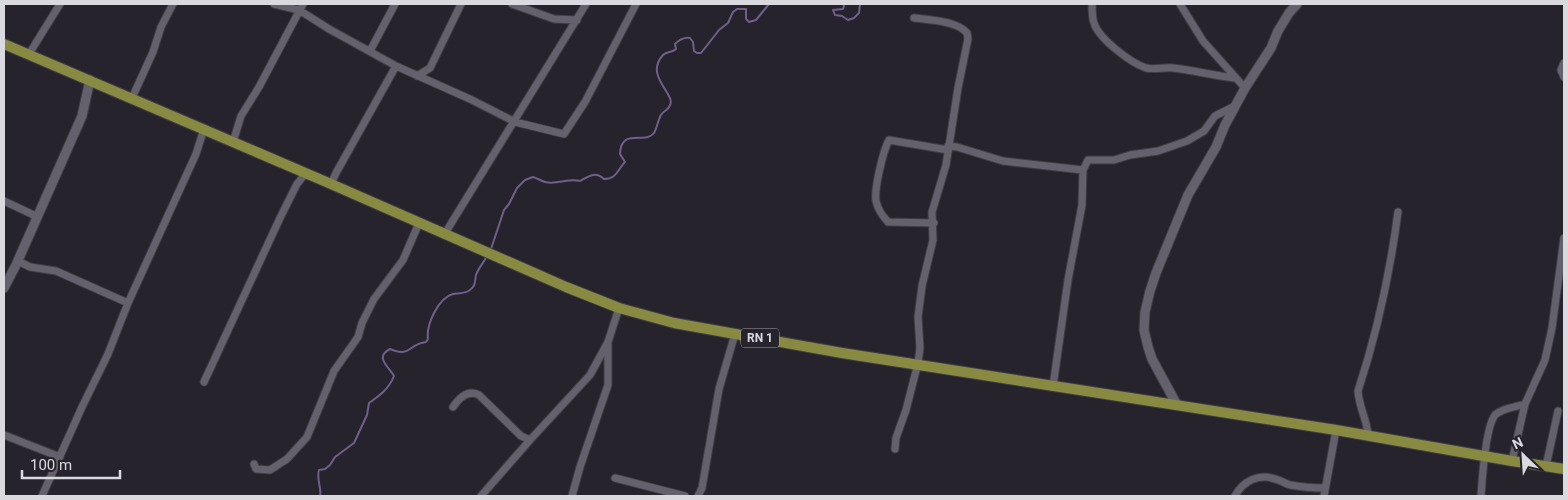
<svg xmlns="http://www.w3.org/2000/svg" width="1568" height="500" font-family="Roboto,sans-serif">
<rect width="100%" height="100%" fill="#26232d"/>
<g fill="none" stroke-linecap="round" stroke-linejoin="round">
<path stroke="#6e608a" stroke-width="2" d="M843,4l1,2 -1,3 -10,1 2,5 7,1 6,4 6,-2 5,-5 1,-9
M491,249l13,-39 5,-6 8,-16 8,-8 8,-3c4,1 8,4 12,5 12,3 22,-4 35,-1 9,-5 15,-10 24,-2 13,0 13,-9 21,-17l-5,-8c1,-27 25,-9 34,-21 3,-5 4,-13 7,-18 2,-4 6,-4 8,-8 10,-12 -26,-30 -6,-52 4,-4 9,-2 13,-6l-1,-5c4,-4 9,-7 15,-6l3,4 1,9 3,2h4l18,-23 9,-7 5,-11 4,-3h9v10l3,3 7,-2 13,-16
M320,496c2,-8 -4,-17 -1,-26l6,-1 5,-4 5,-8 19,-14 13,-28 2,-12c10,-7 20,-14 25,-27 -5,-9 -20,-19 -4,-27 21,9 18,-5 36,-7l2,-3c-2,-14 10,-41 25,-45 6,-1 14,0 18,-5 5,-3 4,-10 5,-14 2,-6 7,-12 10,-17"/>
<g stroke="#403d46" stroke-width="9">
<path id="minor" d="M274,4l25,6 30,19 67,37 76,34 43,22 49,12 21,-32 51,-98
M512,4l42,15 23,1
M1092,4c0,6 0,13 2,19 5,16 37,40 52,45 9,2 18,-1 27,0 21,2 41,8 62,10
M1180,4l23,37 42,47
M370,51l25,-47
M29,54l31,-50
M1564,63l-3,7 3,7
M417,76l13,-8 31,-64
M132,98l21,-46 8,-25 12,-23
M233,142l8,-26 18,-29 44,-83
M948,146l9,1 46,14 80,9
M331,184l5,-11 60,-107
M4,201l34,16
M934,223l-46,-1c-6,-7 -10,-12 -12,-21 -2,-12 7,-50 13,-61l59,10
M444,235l142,-231
M18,261l12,6 26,4 72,32
M204,382l76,-164 17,-34 9,-11
M1053,386l15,-106 14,-75 1,-35 5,-10h26l16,-5 28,-4 29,-10 17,-10 11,-15 20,-10
M453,407c6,-9 15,-18 26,-12l42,41 9,4
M4,435l56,22
M1368,435c-1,-16 -9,-27 -10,-44 19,-58 32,-118 40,-179
M895,449l1,-11 10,-28 12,-47 2,-15 -2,-31 4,-31 11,-46 -1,-28 14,-47 12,-77 10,-49 -1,-6c-10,-12 -37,-13 -53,-15
M1512,461l13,-57 20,-44 7,-32 12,-90
M254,464l2,5 14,1 17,-11 20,-22 27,-66 24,-34 4,-14 12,-24 29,-39 16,-37
M1546,466l12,-55
M615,478l70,18
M42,496l40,-89 26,-53 20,-51 68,-149 8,-25
M481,496l49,-56 60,-65 18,-33 11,-34
M572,496l8,-29 28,-82v-40
M698,496l4,-8 17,-99 16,-55
M1235,496c8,-15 24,-23 40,-17 5,1 9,4 15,6 11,2 23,3 35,3
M1324,496l12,-66
M1481,496c1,-15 5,-70 14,-81 7,-7 21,-8 30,-11"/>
</g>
<g stroke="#403d46" stroke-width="11">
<path id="tertiary" d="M4,288l12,-23 66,-149 8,-36
M1177,405l-25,-46 -4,-12 -4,-17 1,-18 5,-21 6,-18 32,-78 28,-48 9,-22 20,-37 26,-40 7,-17 11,-18 8,-9"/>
</g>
<g stroke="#403d46" stroke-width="12">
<path id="primary" d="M4,44l327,140 235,103 53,21 55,15 168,30 494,77 176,31 52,8"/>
</g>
<use href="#minor" stroke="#64616c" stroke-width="7"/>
<use href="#tertiary" stroke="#64616c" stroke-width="9"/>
<use href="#primary" stroke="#878a40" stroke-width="10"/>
</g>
<g text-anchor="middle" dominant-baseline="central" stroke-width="4" stroke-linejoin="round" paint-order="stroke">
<rect fill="#26232d" stroke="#a4a2aa" stroke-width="1" x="741" y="328.5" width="38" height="19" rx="4"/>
<g font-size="12" font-weight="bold" fill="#dad9e0">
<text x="760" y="338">RN 1</text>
</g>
</g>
<rect width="1568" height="500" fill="none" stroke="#dad9e0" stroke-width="10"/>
<g transform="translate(1523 455) rotate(335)" stroke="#26232d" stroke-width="4" paint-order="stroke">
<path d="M0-4L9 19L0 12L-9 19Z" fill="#dad9e0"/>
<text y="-8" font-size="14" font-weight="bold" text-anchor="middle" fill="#dad9e0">N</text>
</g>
<path d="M22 470v8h98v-8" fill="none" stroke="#dad9e0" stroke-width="2.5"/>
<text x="30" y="470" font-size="15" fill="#dad9e0" stroke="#26232d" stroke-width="4" paint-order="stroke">100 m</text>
</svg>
